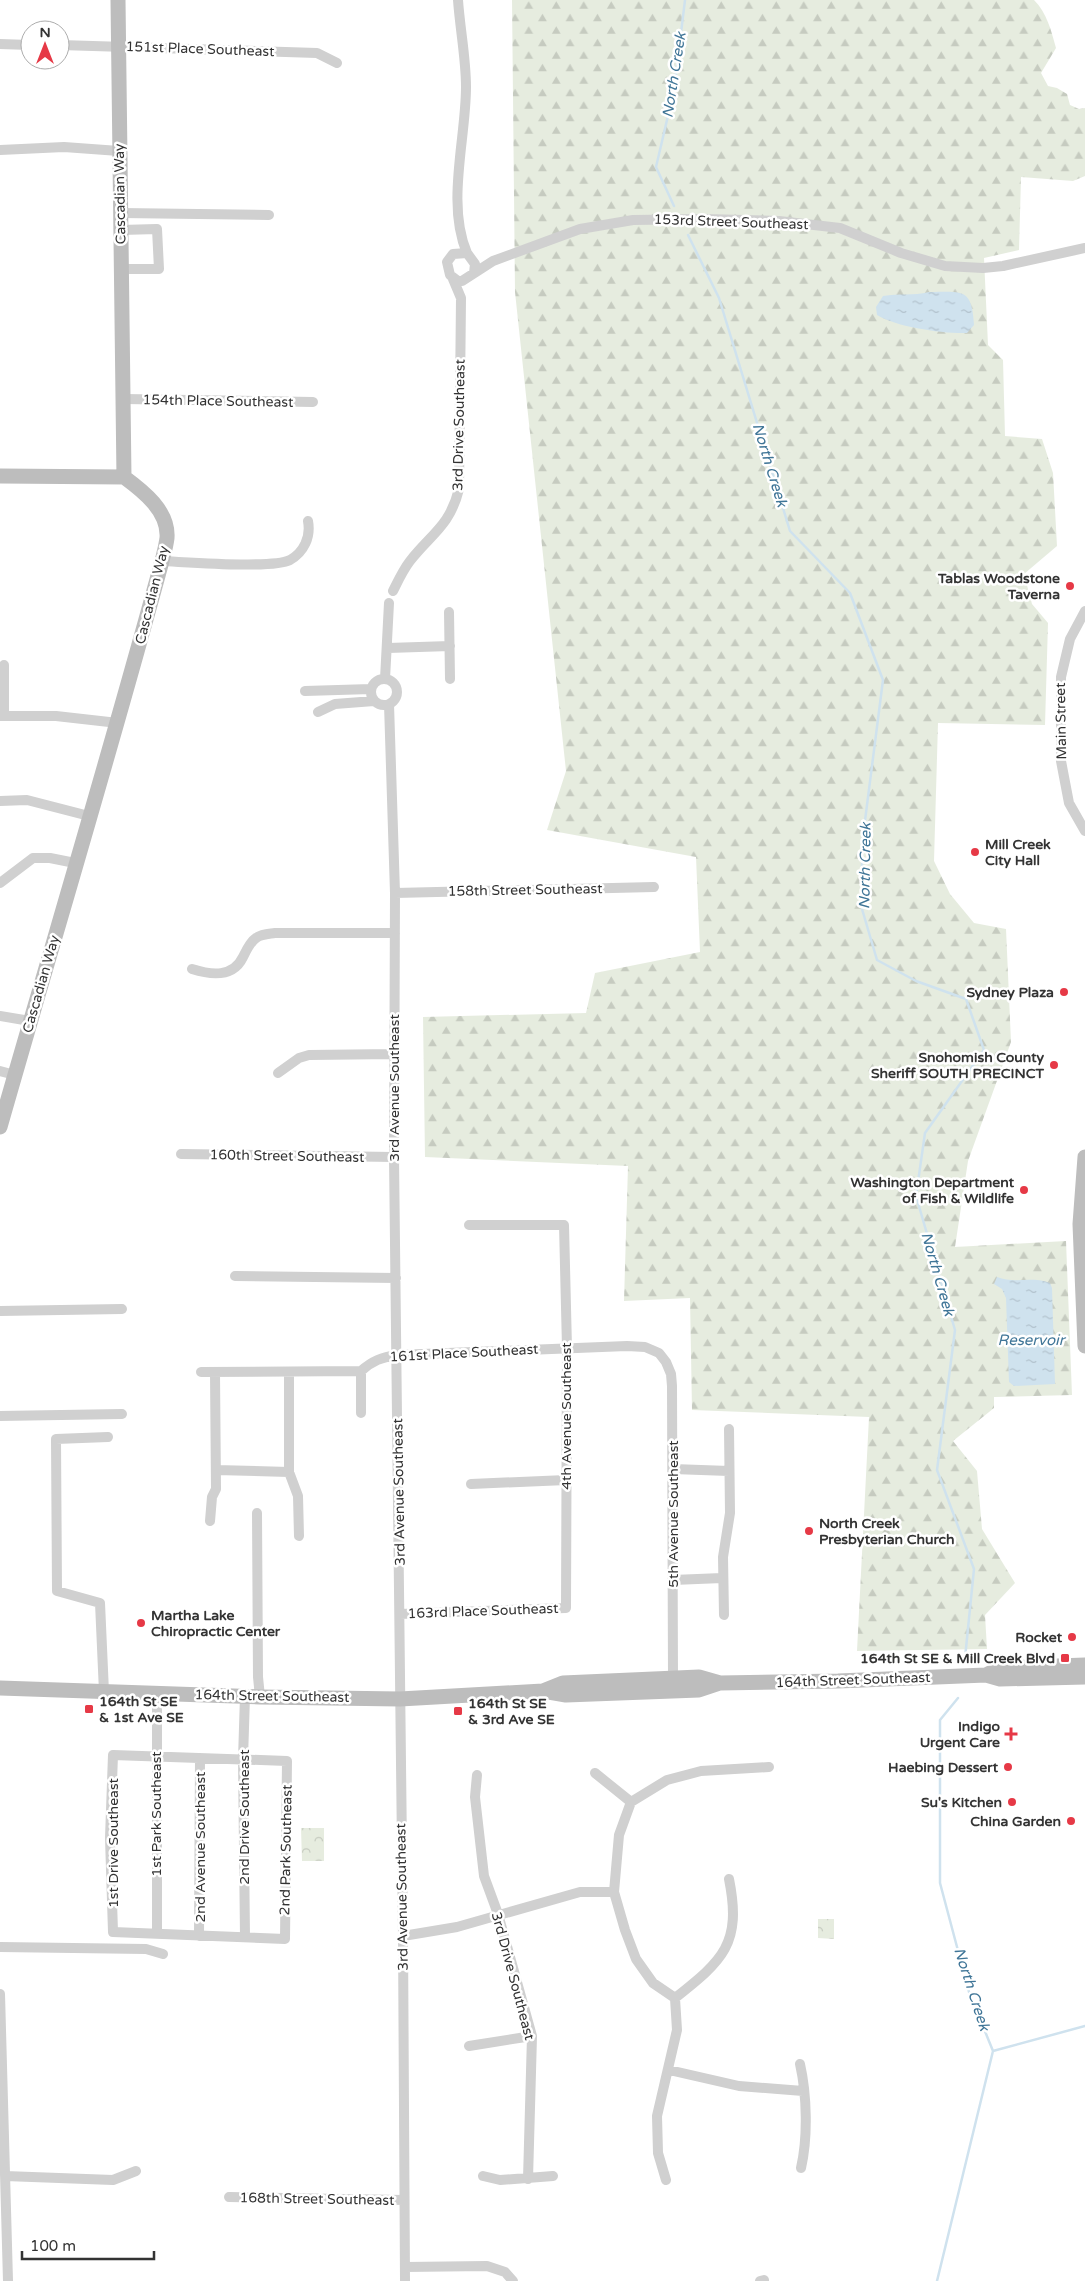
<svg xmlns="http://www.w3.org/2000/svg" width="1085" height="2281" font-family="'Varela Round',sans-serif">
<defs>
<pattern id="forest-firs" width="22" height="20" patternUnits="userSpaceOnUse" patternTransform="scale(1.25)"><rect width="22" height="20" fill="#e6ecdf"/><path d="M5 1l3.5 6h-7zM16 11l3.5 6h-7z" fill="#c6cbc0"/></pattern>
<pattern id="park-crowns" width="20" height="18" patternUnits="userSpaceOnUse" patternTransform="scale(1.25)"><rect width="20" height="18" fill="#e6ecdf"/><path d="M2 6a3 3 0 1 1 6 0M12 15a3 3 0 1 1 6 0" fill="none" stroke="#c6cbc0"/></pattern>
<pattern id="water-ripples" width="26" height="14" patternUnits="userSpaceOnUse" patternTransform="scale(1.25)"><rect width="26" height="14" fill="#cfe2ee"/><path d="M2 4q2-2 4 0t4 0M15 11q2-2 4 0t4 0" fill="none" stroke="#b2c2cd"/></pattern>
</defs>
<rect width="100%" height="100%" fill="#fff"/>
<path fill="url(#forest-firs)" d="M512,0h522c13,13 17,30 22,48l-15,25 7,13 9,2 10,6 3,11 9,4 6,-1v68l-12,5 -52,-4 -2,73 -35,8 4,87 15,15 2,76 37,3 11,34 4,73 -33,28 8,30 16,19 -3,102 -107,-2 -4,138 16,33 24,29 32,6 5,113 -43,119 -13,86 111,-6 6,154 -78,2v11l-41,33 24,30 5,58 33,54 -30,32 2,34 -130,2 12,-234 -177,-7 -2,-112 -66,3 4,-135 -203,-9 -2,-140 163,-4 9,-40 105,-21 -4,-95 -149,-27 19,-59 -51,-479z"/>
<path fill="url(#park-crowns)" d="M301,1828h23v33h-22z
M818,1919h16v20l-16,-1z"/>
<path fill="url(#water-ripples)" d="M929,292c33,0 43,-5 45,33l-7,8c-23,1 -71,-6 -90,-18l-1,-8 7,-11c16,-3 30,0 46,-4z
M997,1277c17,7 34,-1 53,6l2,5 3,96 -41,2 -5,-4 -3,-84 -4,-9 -8,-5z"/>
<g fill="none" stroke-linecap="round" stroke-linejoin="round">
<path stroke="#cfe2ee" stroke-width="2.5" d="M674,206l-18,-39 18,-77 11,-90
M688,235l31,63 71,233 60,62 33,87 -21,164v65l15,51 39,21 50,18 18,51 -59,83 -9,63 39,134 -18,140 37,99 -9,89
M993,2051l92,-25
M937,2281l56,-230 -24,-59 -29,-109v-163l18,-22"/>
<path stroke="#d0d0d0" stroke-width="10" d="M458,0c2,29 8,58 8,87 0,52 -20,117 1,166
M0,44l30,1
M60,45l257,8 20,10
M0,150l64,-3 55,4
M121,213l148,2
M121,230l36,-1 2,40h-38
M474,273l1,-9 -8,-11 -14,1 -6,8 3,13 8,6h4l31,-20 87,-32 53,-9 71,-1 75,2 61,7 61,25 44,13 38,2 20,-2 82,-18
M124,399l189,3
M162,561c24,1 111,8 128,-1 14,-8 21,-23 18,-39
M393,591c5,-10 10,-21 17,-30 21,-27 40,-35 49,-72l2,-191 -8,-19
M1085,611l-15,28 -9,38v84l8,42 16,28
M449,612l1,67
M388,648l62,-2
M4,665v51
M385,679l4,-76
M371 692a13 13 0 1 1 26 0a13 13 0 1 1-26 0Z
M305,691l66,-2
M389,704l6,189 -1,264 9,779 2,345
M318,712l17,-8 39,-3
M0,716h56l62,7
M0,801l27,-1 62,16
M0,883l33,-25h17l25,5
M395,893l259,-6
M192,969c19,6 41,9 51,-12 3,-6 7,-15 13,-19 5,-4 12,-4 19,-5h120
M0,1016l30,5
M0,1071l15,4
M278,1073l21,-15 10,-3 85,-1
M181,1154l213,3
M235,1276l161,2
M0,1311l122,-2
M361,1371v42
M201,1372l160,-1c11,-10 21,-14 36,-16l230,-9 18,1 14,6 7,9 5,12 1,12 1,292
M289,1372v100l9,24 1,40
M0,1416l122,-2
M673,1469l56,2
M216,1470l73,2
M471,1484l95,-4
M257,1513l1,164 2,20
M210,1521l2,-24 4,-8 -1,-116
M673,1580l49,-2
M400,1614l166,-6 1,-260 -3,-123h-95
M724,1615l-1,-58 7,-44 -1,-84
M104,1692l-4,-89 -43,-12 -1,-152 52,-2
M245,1696l-2,63 2,178
M113,1755l174,6 -2,178 -172,-7 -3,-94z
M595,1773l36,29 36,-22 34,-9 68,-4
M477,1775l-2,22 9,79 14,38 34,122 -4,143
M631,1802l-12,33 -5,57 11,38 11,29 17,24 22,15 2,32 -20,86 1,37 8,27
M157,1934v-240
M199,1936l1,-178
M403,1936l54,-9 123,-35h34
M0,1947l146,2 17,5
M0,1994l8,287
M675,1998c48,-38 67,-54 54,-119
M469,2046l63,-10
M800,2064c7,31 8,74 1,104
M669,2070l70,16 64,5
M5,2176l108,4 23,-9
M483,2176l17,4 53,-4
M229,2197l175,3
M405,2267l82,-1 18,6 8,9
M760,2281l4,-1"/>
<path stroke="#bdbdbd" stroke-width="15" d="M118,0l6,477
M0,476l124,1
M0,1127c54,-189 111,-377 162,-566 2,-8 4,-15 5,-23 2,-27 -24,-47 -43,-61
M1085,1157l-5,67 5,122
M986,1675l14,-7 85,-3
M0,1688l260,9 140,2 143,-8 23,4 133,-5 21,-7
M543,1691l20,-8 136,-6 21,6 118,-2 148,-6 14,4 85,-2"/>
</g>
<g fill="#e63946" stroke="#fff" stroke-width="2">
<circle cx="1070" cy="586" r="5"/>
<circle cx="975" cy="852" r="5"/>
<circle cx="1064" cy="992" r="5"/>
<circle cx="1054" cy="1065" r="5"/>
<circle cx="1024" cy="1190" r="5"/>
<circle cx="809" cy="1531" r="5"/>
<circle cx="141" cy="1623" r="5"/>
<circle cx="1072" cy="1637" r="5"/>
<rect x="1060" y="1653" width="10" height="10" rx="2.5"/>
<rect x="84" y="1704" width="10" height="10" rx="2.5"/>
<rect x="453" y="1706" width="10" height="10" rx="2.5"/>
<path d="M1008.5 1726.5h5v5h5v5h-5v5h-5v-5h-5v-5h5z"/>
<circle cx="1008" cy="1767" r="5"/>
<circle cx="1012" cy="1802" r="5"/>
<circle cx="1071" cy="1821" r="5"/>
</g>
<g text-anchor="middle" dominant-baseline="central" stroke-width="5" stroke-linejoin="round" paint-order="stroke">
<g font-size="14" fill="#333" stroke="#fff">
<text transform="translate(200 49) rotate(2)">151st Place Southeast</text>
<text transform="translate(120 194) rotate(-91)">Cascadian Way</text>
<text transform="translate(731 222) rotate(2)">153rd Street Southeast</text>
<text transform="translate(218 401) rotate(1)">154th Place Southeast</text>
<text transform="translate(459 425) rotate(-89)">3rd Drive Southeast</text>
<text transform="translate(152 595) rotate(-76)">Cascadian Way</text>
<text transform="translate(1061 721) rotate(-91)">Main Street</text>
<text transform="translate(525 890) rotate(-1)">158th Street Southeast</text>
<text transform="translate(41 984) rotate(-74)">Cascadian Way</text>
<text transform="translate(394 1088) rotate(-90)">3rd Avenue Southeast</text>
<text transform="translate(287 1156) rotate(1)">160th Street Southeast</text>
<text transform="translate(464 1353) rotate(-3)">161st Place Southeast</text>
<text transform="translate(566 1416) rotate(-90)">4th Avenue Southeast</text>
<text transform="translate(399 1492) rotate(-91)">3rd Avenue Southeast</text>
<text transform="translate(673 1514) rotate(-90)">5th Avenue Southeast</text>
<text transform="translate(483 1611) rotate(-2)">163rd Place Southeast</text>
<text transform="translate(853 1680) rotate(-2)">164th Street Southeast</text>
<text transform="translate(272 1696) rotate(1)">164th Street Southeast</text>
<text transform="translate(156 1814) rotate(-90)">1st Park Southeast</text>
<text transform="translate(244 1817) rotate(-90)">2nd Drive Southeast</text>
<text transform="translate(113 1843) rotate(-90)">1st Drive Southeast</text>
<text transform="translate(200 1847) rotate(-90)">2nd Avenue Southeast</text>
<text transform="translate(286 1850) rotate(-89)">2nd Park Southeast</text>
<text transform="translate(402 1897) rotate(-91)">3rd Avenue Southeast</text>
<text transform="translate(513 1976) rotate(75)">3rd Drive Southeast</text>
<text transform="translate(317 2199) rotate(1)">168th Street Southeast</text>
</g>
<g font-size="14" font-weight="bold" fill="#333" stroke="#fff" text-anchor="end">
<text x="1060" y="578">Tablas Woodstone<tspan x="1060" dy="16">Taverna</tspan></text>
<text x="985" y="844" text-anchor="start">Mill Creek<tspan x="985" dy="16">City Hall</tspan></text>
<text x="1054" y="992">Sydney Plaza</text>
<text x="1044" y="1057">Snohomish County<tspan x="1044" dy="16">Sheriff SOUTH PRECINCT</tspan></text>
<text x="1014" y="1182">Washington Department<tspan x="1014" dy="16">of Fish &amp; Wildlife</tspan></text>
<text x="819" y="1523" text-anchor="start">North Creek<tspan x="819" dy="16">Presbyterian Church</tspan></text>
<text x="151" y="1615" text-anchor="start">Martha Lake<tspan x="151" dy="16">Chiropractic Center</tspan></text>
<text x="1062" y="1637">Rocket</text>
<text x="1055" y="1658">164th St SE &amp; Mill Creek Blvd</text>
<text x="99" y="1701" text-anchor="start">164th St SE<tspan x="99" dy="16">&amp; 1st Ave SE</tspan></text>
<text x="468" y="1703" text-anchor="start">164th St SE<tspan x="468" dy="16">&amp; 3rd Ave SE</tspan></text>
<text x="1000" y="1726">Indigo<tspan x="1000" dy="16">Urgent Care</tspan></text>
<text x="998" y="1767">Haebing Dessert</text>
<text x="1002" y="1802">Su's Kitchen</text>
<text x="1061" y="1821">China Garden</text>
</g>
<g font-size="15" font-style="italic" fill="#3f7597" stroke="#fff">
<text transform="translate(674 75) rotate(-81)">North Creek</text>
<text transform="translate(770 465) rotate(73)">North Creek</text>
<text transform="translate(865 866) rotate(-89)">North Creek</text>
<text transform="translate(938 1274) rotate(74)">North Creek</text>
<text x="1031" y="1340">Reservoir</text>
<text transform="translate(972 1989) rotate(72)">North Creek</text>
</g>
</g>
<g transform="translate(45 45)"><circle r="24" fill="#ffffff" stroke="#adadad"/>
<path d="M0-4L9 19L0 12L-9 19Z" fill="#e63946"/>
<text y="-8" font-size="14" font-weight="bold" text-anchor="middle" fill="#333333">N</text>
</g>
<path d="M22 2251v8h132v-8" fill="none" stroke="#333333" stroke-width="2.5"/>
<text x="30" y="2251" font-size="15" fill="#333333" stroke="#ffffff" stroke-width="4" paint-order="stroke">100 m</text>
</svg>
